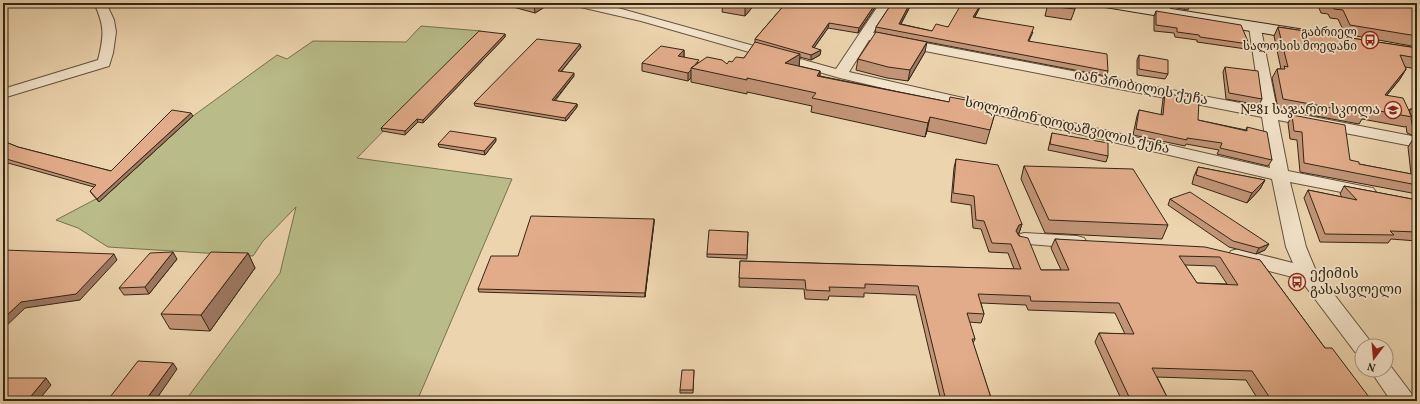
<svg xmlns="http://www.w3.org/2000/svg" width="1420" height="404" font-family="Vollkorn,'Noto Serif Georgian',serif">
<rect width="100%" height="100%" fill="#ecd4ae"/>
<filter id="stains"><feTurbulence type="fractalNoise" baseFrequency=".005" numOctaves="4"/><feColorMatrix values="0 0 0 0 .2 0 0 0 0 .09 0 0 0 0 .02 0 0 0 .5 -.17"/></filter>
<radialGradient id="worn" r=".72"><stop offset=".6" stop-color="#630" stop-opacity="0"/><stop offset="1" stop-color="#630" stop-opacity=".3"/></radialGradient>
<path fill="#b9bc89" stroke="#77714f" d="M421,26l60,5 -124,127 155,21 -95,222h-232l95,-128 16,-66 -33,34 -10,15 -145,-9 -30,-19 -22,-8 55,-29 82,-75 84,-61 10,4 26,-18 93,1z"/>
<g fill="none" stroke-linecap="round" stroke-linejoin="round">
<g stroke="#63523b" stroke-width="2">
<path id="street" d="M94,3h12l8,17 2,12 -3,21 -4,13 -106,32v-9l95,-29c6,-24 7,-34 -4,-57z
M574,3h23l21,5 218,61 44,-66h12l-19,30 388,74 -12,-80 6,-4 5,1 17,86 140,27v10l-139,-27 10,51 79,16 6,1 3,4 -3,4 -6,1 -77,-15 16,65 10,24 58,75h-12v8l-7,-2 -55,-73 -69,-18 -3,-5 3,-5 7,-2 55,14 -7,-16 -14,-68 -432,-101 -199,-57 -65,-15zM869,40l393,77 8,51 -421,-96z
M1158,3h12v9l-2,3h-8l-2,-3z
M1024,233l53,3 7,2 3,4 -3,4 -7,2 -60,-5 -3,-4 3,-4z
M1386,363l3,1 28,37h-26l-21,-31h16z"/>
</g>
<g stroke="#352615" stroke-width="2">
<path id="secondary" d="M1098,3h35l172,27 6,2 2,3 -2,3 -6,2 -200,-33 -5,-1z"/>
</g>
<use href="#street" fill="#f3e3ca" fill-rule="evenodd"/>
<use href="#secondary" fill="#f3e3ca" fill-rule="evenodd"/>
</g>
<path fill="#c29477" stroke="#352615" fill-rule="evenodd" d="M512,3h39l-16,10 -22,-6z
M720,3h36l-11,13 -23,-4 1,-8z
M786,3h92l-20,30 -30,-5 -14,20 6,7 -9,5 -11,-3 -1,9 21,5v5l129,26 48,4 -11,38 -59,-13 -2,6 -114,-25 1,-6 -65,-14v2l-56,-12v-4l-3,3 -46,-10v-8l42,-13v7l15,6 28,1 17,-6 11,-15v-4z
M892,3h20l-11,21 31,7 16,-4 31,-18 -4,8 58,15 -4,9 79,30 -2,5 -231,-44 1,-5z
M1048,3h27v6l-4,11 -26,-4z
M1153,3h4l-1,2 -3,-1z
M1170,3h21l-3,7 -16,-3z
M1317,3h100v44l-72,-13 -7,-15 -8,-1 -2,-4 -7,-1z
M1156,11l93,33 -3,5 -49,-7v-2l-22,-3 -1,-4 -20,-2v-15z
M1278,27l139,21v21l-12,-2 1,2 -6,10 -13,16 22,16 1,-2 7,1v27l-10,-4 -1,-7 -1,1 -43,-8 -3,5 -81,-15 -6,-31 5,-9h4l-7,-33z
M505,34v3l-82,86 -5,-1 -13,13 -23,-4 -1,-3z
M580,44l1,3 -20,25 13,4 -19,25 22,3v3l-11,14 -91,-15 -1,-3z
M925,52l-17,29 -21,-3 -31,-8 2,-11z
M1139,55l29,19 -3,5 -28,-4v-15z
M1225,67l37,32 -3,6 -33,-6 -3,-27z
M1165,93l33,27 48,10 1,-3 25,33 -4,6 -51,-12 2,-4 -33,-6 -1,2 -52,-11 4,-19 2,-6 22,5 2,-16z
M1292,115l58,45 9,4 52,10 -3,-27 5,-8h4v55l-117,-22 -3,-32 -7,-1 -2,-16z
M193,116l-94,86 -7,-8 -2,-3 4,-4 -86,-24 -5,-3v-19l15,6 93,24z
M1052,133l56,23 -2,6 -58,-12z
M496,141l-11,14 -46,-8 -1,-3z
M956,159l66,65 -3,9h-1l23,37h20l-10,-22 4,-9 205,21 65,88 47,53h-113l-13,-21 -89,-3 10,20 64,4h-109l-27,-59 4,-9 26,1 -10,-21 -87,-3 -2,-5 -45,-2 3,11 -3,9 -12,-1 6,17 -2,4 19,58h-51l-25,-106 -52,-2v4l-35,-1 -1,4 -23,-1 -1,-10 -65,-2 1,-26 274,8 -6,-16 -19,-1 -8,-23 -8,-1 -2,-23 -20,-3 3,-34zM1185,265l30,1 12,18 -30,-1z
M1024,166l144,59 -6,14 -117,-6 -24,-54z
M1198,167l67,13 -5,9 -13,14 -55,-19 2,-8z
M1344,186l73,14v41l-26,-2 -3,4 -68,-1 -16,-44 4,-8 34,7 -2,-3z
M1170,199l95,51 -9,4 -27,-7 -61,-42z
M654,219v4l-9,74 -166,-5 -1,-3 40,-33z
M748,232l-1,27 -40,-2v-3z
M248,253l7,15 -45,63 -40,-2 -9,-15z
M177,259l-28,35 -25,1 -5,-7z
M694,370l-1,23h-13v-3z"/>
<path fill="#9e7861" stroke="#352615" d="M536,3h15l-16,10 -1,-9z
M747,3h9l-11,13v-11z
M876,3h2l-20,30 1,-5z
M910,3h2l-14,26 1,-5z
M981,4l-2,5 -7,13 1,-5z
M829,23l-1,5 -17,24 1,-5z
M505,34v3l-82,86v-3z
M927,42l-2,10 -17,29 2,-11z
M580,44l1,3 -22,27 -1,-3z
M684,50v8l-6,-2z
M821,50l-1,5 -9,5v-5z
M800,54l-1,14 -14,-5z
M1406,69l-6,10 -21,26 6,-10z
M691,70v8l-3,3v-8z
M820,71l-1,13 -2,-8z
M574,73v3l-22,27v-3z
M577,104v3l-11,14 -1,-3z
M191,113l2,3 -94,86 -2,-3z
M930,117l-3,14 -2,6 3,-14z
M417,119l1,3 -13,13v-4z
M496,138v3l-11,14 -1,-4z
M1265,180l-5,9 -13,14 5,-10z
M654,219v4l-9,74v-4z
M1022,224l-3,9 -3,1v-3l3,-6z
M1269,244l-4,6 -9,4 3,-6z
M173,252l4,7 -28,35 -4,-7z
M248,253l7,15 -45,63 -9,-16z
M114,254l3,6 -37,40 -55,8 -22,21v-10l18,-17z
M173,363l4,6 -22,32h-10z
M46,378l5,7 -13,16h-11z"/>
<path fill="#e2ac8a" stroke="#352615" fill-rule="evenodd" d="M735,3h12l-2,2z
M786,3h90l-17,25 -30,-5 -17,24 9,3 -10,5 -56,-16z
M892,3h18l-11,21 33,7 4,-7 12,3 14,-24h13l6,1 -8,13 61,10 -6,14 79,13 1,17 -232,-44z
M1049,3h26v6l-27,-3z
M1325,3h92v33l-67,-11 -7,-15 -9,-1 -1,-4 -8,-1z
M1156,11l85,14 8,19 -49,-7 -1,-2 -22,-3v-4l-21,-3z
M1278,27l139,21v10l-17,-3 6,14 -21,26 18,3 9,19 -49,-9 2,6 -82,-15 -6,-30h8l-1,-3 4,1z
M479,31l26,3 -82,86 -6,-1 -12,12 -24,-3z
M876,32l51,10 -17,28 -22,-3 -30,-8z
M537,39l43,5 -22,27 16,2 -22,27 25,4 -12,14 -91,-15z
M755,42l45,12 -15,9 35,8 -3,5 132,26 1,-5 47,9 -7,24 -60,-13 -2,6 -116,-25 4,-5 -69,-15v2l-56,-12 16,-11 15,3 5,4 2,-3 3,1 4,-5 8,1z
M661,46l23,4 -6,6 21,4 -5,6 -3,2v2l-3,3 -46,-10z
M1139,55l29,5v14l-29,-5z
M1225,67l33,4 4,28 -33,-6z
M1165,93l34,7 -1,20 49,11v-4l20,5 5,28 -52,-12 2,-5 -35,-5v2l-51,-11 3,-19 24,5z
M1410,109l7,1v17l-5,-2 -1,-7 1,-1 -2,-3z
M172,110l19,3 -94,86 -7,-8 6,-6 -93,-27v-17l15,6 93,24z
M1292,115l53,10 5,35 9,2v2l58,11v10l-113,-22 -2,-31 -8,-1z
M450,131l46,7 -12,13 -46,-7z
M1052,133l56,10v13l-58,-12z
M1413,139h4v30z
M956,159l42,6 24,59 -3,1 -3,6 3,5 9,2 13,32h28l-14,-31 150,8 55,13 65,88h7l40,53h-100l-20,-30 -100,-3 15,29 64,4h-100l-32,-68 35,1 -15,-31 -88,-2 -1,-5 -52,-2 6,20 -17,-1 8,26h-3l20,62h-46l-28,-115 -53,-2v4l-36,-1 1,4 -24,-1 -1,-10 -66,-2 1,-17 281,8 -10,-25 -19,-1 -8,-22 -8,-1 -2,-24 -21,-3zM1179,256l41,1 18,28 -41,-2z
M1024,166l109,3 35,56 -119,-5z
M1198,167l67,13 -13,13 -56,-18z
M1344,186l73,14v32l-27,-1 4,4 -69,-1 -17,-44 49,10z
M1190,192l79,52 -10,4 -26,-7 -63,-42z
M531,216l123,3 -9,74 -167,-4 13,-33h27z
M709,230l39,2 -1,23 -40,-1z
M4,250l110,4 -38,40 -55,8 -18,17v-68z
M173,252l-28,35 -26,1 31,-35z
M211,252l37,1 -47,62 -40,-1z
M138,361l35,2 -28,38h-38z
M682,370h12l-1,20h-13z
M3,378h43l-19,23h-24z"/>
<defs>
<g id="bus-ring" transform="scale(0.9)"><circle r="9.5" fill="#f3e3ca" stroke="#8f2418" stroke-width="1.5"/><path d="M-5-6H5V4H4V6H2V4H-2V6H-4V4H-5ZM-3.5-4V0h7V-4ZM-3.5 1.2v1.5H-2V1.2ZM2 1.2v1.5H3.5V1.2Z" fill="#8f2418"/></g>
<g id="school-ring" transform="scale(0.9)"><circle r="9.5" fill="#f3e3ca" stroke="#8f2418" stroke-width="1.5"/><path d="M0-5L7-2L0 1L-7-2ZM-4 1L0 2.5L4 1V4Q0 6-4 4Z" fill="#8f2418"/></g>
</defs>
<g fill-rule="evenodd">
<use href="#bus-ring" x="1370" y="40"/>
<use href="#school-ring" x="1393" y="110"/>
<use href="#bus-ring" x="1297" y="282"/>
</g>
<g text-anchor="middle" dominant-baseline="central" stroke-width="3.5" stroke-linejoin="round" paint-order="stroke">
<g font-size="12" fill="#352615" stroke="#f3e3ca" text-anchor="end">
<text x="1357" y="33">გაბრიელ<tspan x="1357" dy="14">სალოსის მოედანი</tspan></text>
</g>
<g font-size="14" fill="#352615" stroke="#f3e3ca">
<text transform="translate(1141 88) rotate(11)">იან პრიბილის ქუჩა</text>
<text transform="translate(1067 126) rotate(13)">სოლომონ დოდაშვილის ქუჩა</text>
</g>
<g font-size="14" fill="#352615" stroke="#f3e3ca" text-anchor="end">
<text x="1380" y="110">№81 საჯარო სკოლა</text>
<text x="1310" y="274" text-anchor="start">ექიმის<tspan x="1310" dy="16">გასასვლელი</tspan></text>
</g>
</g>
<rect width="1420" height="404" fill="none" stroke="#ecd4ae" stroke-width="16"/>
<rect x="4" y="4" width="1412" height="396" fill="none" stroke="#352615" stroke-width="2"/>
<rect x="8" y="8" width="1404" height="388" fill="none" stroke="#352615"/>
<g transform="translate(1374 358) rotate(196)"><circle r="19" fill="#f3e3ca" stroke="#a79782"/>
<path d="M0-3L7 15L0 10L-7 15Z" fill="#8f2418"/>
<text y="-6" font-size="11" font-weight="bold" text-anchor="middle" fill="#352615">N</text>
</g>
<rect width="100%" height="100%" filter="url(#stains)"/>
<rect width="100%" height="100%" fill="url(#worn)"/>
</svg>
